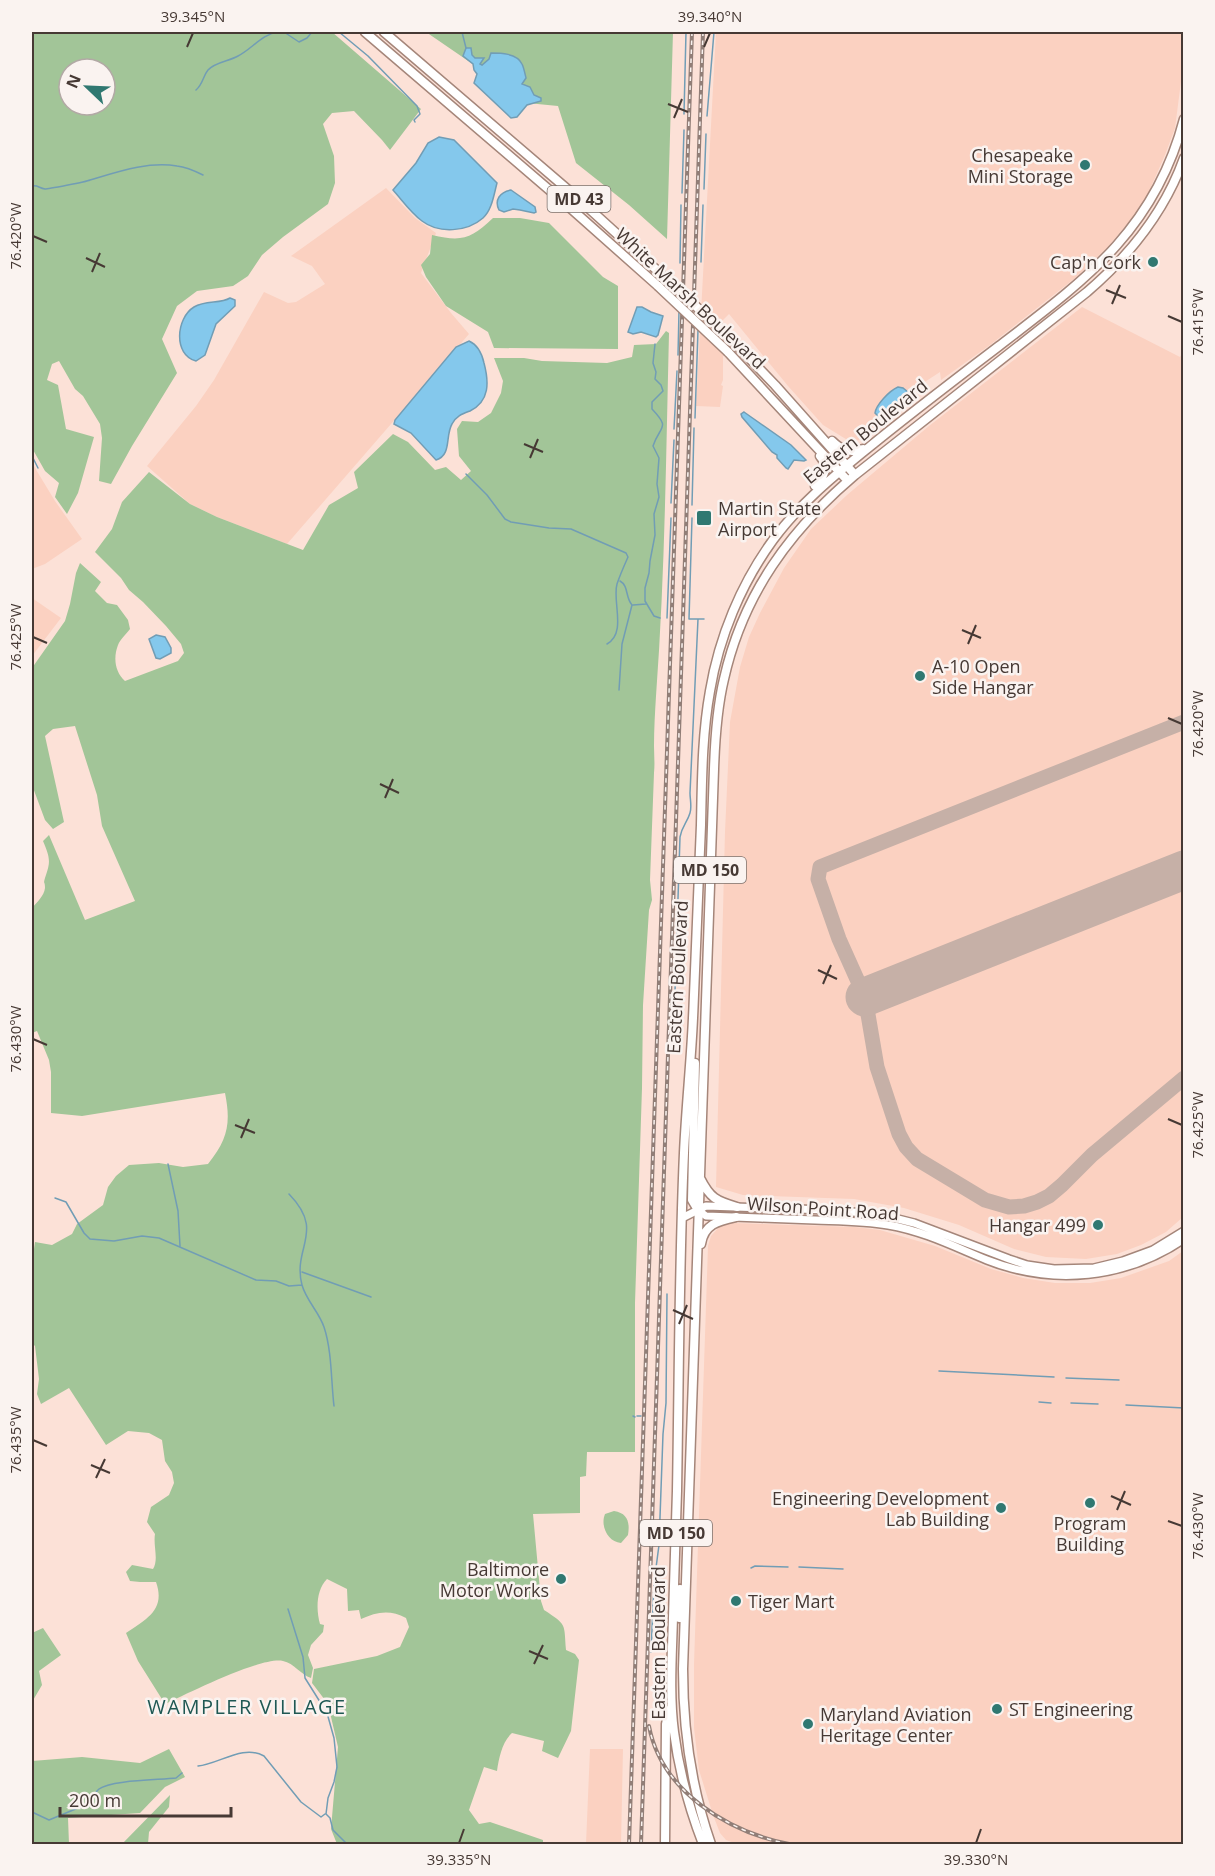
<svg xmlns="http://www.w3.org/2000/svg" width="1215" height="1876" font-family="'Open Sans',sans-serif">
<rect width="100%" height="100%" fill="#fce1d7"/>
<path fill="#fbd1c1" d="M716,32h467v34l-8,62 -10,27 -18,41 -19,27 -21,25 -33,31 -84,66 -49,35 -1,-8 -29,19v8l-2,3 -25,21h-5l-20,17 -10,1 -26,-16 -35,-39 -59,-72 -6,6v60l-2,5 2,1 -3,21 -24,-1z
M386,188l29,30 21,15 -15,40 30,40 18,21 -182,210 -70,-27 -27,-13 -43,-38 49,-60 18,-26 50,-88 24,11 8,-1 29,-18 -13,-18 -21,-10z
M1082,307l98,50 3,-5v865l-17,15 -25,13 -24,9 -31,5 -40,-2 -32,-8 -55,-24 -55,-17 -50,-9 -111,-4 -27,-8 9,-355 5,-110 10,-55 9,-30 11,-24 24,-45 27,-39 36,-34 82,-69z
M32,463l23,38 27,38 -37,25 -13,5z
M32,598l29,20 -29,38z
M732,1223l123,4 25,3 55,16 56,23 32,9 32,5h35l31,-5 48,-17 14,-10v593h-446l-11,-4 -6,-7 -7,-18 -14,-45 -5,-42v-64l14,-418 3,-10 9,-10z
M590,1749h33l-2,95h-35z"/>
<path fill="#a2c598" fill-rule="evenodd" d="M32,32h300l89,77 -31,41 -8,-10 -28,-29 -22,2 -9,11 11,32 1,27 -7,21 -45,33 -21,18 -14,21 -15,10 -36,5 -20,15 -15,33 15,34 -45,73 -21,38 -12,-3 3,-43 -2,-14 -17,-28 -8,-7 -16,-28 -7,3 -5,16 11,5 8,44 28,8 -16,56 -11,21 -12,-17 4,-14 -14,-12 -13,-23zM69,69h36v36h-36z
M426,32h247l-6,207 -38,-34 -53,-42 -18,-57 -41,-4 -40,-35z
M493,218h27l29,5 54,54 15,9v63l-124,-1 -6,-16 -42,-26 -20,-29 -5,-12 9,-11 2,-19c30,7 39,4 61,-17z
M666,331l3,2c-3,121 -4,242 -13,363 -1,16 -2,33 -2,50 0,9 1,17 0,27l-4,107 2,20 -3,10 -6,95 -1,83 -7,215v149h-48l-1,24 -6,1v36l-47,1 8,87 3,9c23,15 20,13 22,40l9,4 4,6 -8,71 -13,27 -16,-7 2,-10 -32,-8c-10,9 -13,25 -15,38l-13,-4 -15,43 10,14 11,-2 53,18v4h-206l-6,-15 7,-82 -10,-43 -16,-21 2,-14 63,-13 23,-9 9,-20 -3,-9c-16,-9 -30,-6 -45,1l-2,-9 -11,1 -1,-22 -20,-10c-11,11 -11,31 -7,45l4,1 -1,7 -12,13 -3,10 5,13 -2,10c-10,-3 -17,-15 -28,-17 -21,-5 -96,33 -118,43l-27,-43 -12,-28c20,-14 40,-23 30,-51h-16l-10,-1 -4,-9 6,-7 21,4c6,-10 0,-23 2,-35l-8,-12 4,-15 18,-12 5,-12 -2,-11 -7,-11 -3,-21 -13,-7 -21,-2 -22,14 -37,-57 -28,16 -4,-10 2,-15 -4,-33 -3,-3v-80l3,-21 17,3 20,-11 5,-10 26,-19 5,-18 8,-11 13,-11 30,-2 24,4 25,-3c20,-25 23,-41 17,-71l-143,23 -31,-3v-41l-2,-12 -12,-29 -5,2v-125c5,-6 12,-12 13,-20 0,-8 -2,-3 0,-10 6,-17 5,-20 -2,-37l6,-6 36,85 50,-19 -33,-75 -5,-31 -22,-69 -22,3 -8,7 19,86 -11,7 -8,-9 -13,-35v-117l33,-47 5,-17 6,-31 4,-10 21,19 -6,9 12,12 10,2 11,15 2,9c-4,5 -10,11 -12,16 -5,13 -3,27 7,36l53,-20 6,-8 -3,-9 -15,-18 -23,-24 -14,-12 -8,-12 -26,-26 17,-23 10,-27 27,-30 41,32 27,13 86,33 26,-45 29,-17 -4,-16 39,-38 15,8 27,28 11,-3 15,13 10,-9 -12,-15 -2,-27 5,-8 16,1 13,-9 10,-20 2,-12 -9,-23h30l18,3 65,2 25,-6 2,-12 22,-1z
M614,1511c14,2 16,12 14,24l-7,8c-13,-1 -21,-17 -16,-29z
M43,1628l18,27 -22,16 3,14 -10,17v-69z
M169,1749l16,28 -20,10 -25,26 -72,5 1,26h-37v-83l50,-4 58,6z
M170,1795l-1,12 -20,25 -1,12h-26z"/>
<path fill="#84c8ec" stroke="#719db5" stroke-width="1.5" d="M466,48h5l1,7 3,3h9l-4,6 2,1 7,-6 2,-6c9,0 26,0 31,11 2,4 3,10 4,14l-4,6 8,3 4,8 7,3v3l-14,4 -10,12 -6,1 -37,-35 3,-9 -3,-4 -1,-6 -10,-8z
M439,137l15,3 43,43c-3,11 -5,27 -14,35 -16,14 -44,16 -61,3 -11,-8 -20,-21 -29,-31l23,-27 12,-20z
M511,190l24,17 1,5 -2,1 -14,-3 -7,-1 -9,3 -5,-2c-5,-10 1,-18 12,-20z
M230,298l5,2v6l-19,18 -11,31 -9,6c-23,-6 -20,-43 -2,-54 12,-7 26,-3 36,-9z
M637,307h5l9,5 12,4 -5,19 -2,2 -15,-5 -8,2 -5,-2z
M469,341c9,4 13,13 15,22 5,19 6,38 -14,48 -8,3 -14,5 -18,13 -7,12 0,31 -16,36l-25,-27 -17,-9 1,-4 61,-73z
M898,387l5,1 5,4v8l-16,13 -11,6 -6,-6c1,-8 14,-22 23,-26z
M744,412l47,33 15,15 -2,1 -10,-1 -6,9 -2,-1 -9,-10v-3l-5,-3 -30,-35 -1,-3z
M156,635l9,2 6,11v5l-11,6 -4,-1 -7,-19z"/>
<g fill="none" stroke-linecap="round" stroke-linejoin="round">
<path stroke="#719db5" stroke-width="1.5" d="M284,32l15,10 8,-4 5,-6
M339,32l29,24 49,50 3,8 -6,6 1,2
M462,32l4,16
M196,90c7,-6 7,-14 12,-20 7,-8 22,-9 30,-14 14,-7 24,-22 40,-24
M684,114l2,-82
M707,116l7,-84
M32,186c6,-1 7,2 13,3 2,0 41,-7 45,-9 27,-8 58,-19 87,-14 9,1 18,5 26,9
M704,189l2,-55
M682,193l2,-63
M701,262l2,-57
M680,263l1,-58
M655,344l-2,19 3,9 -1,7 6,6 2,6 -11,11v7c19,20 8,16 1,37l6,12 -2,26 2,13 -5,17 1,21 -5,26 -1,12 -4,15v13l9,15 6,2
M678,355l1,-44
M695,418l3,-88
M674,429l3,-58
M32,456l6,12
M466,474l21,21 18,24 6,3 38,6 22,1 55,24 2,4c-4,9 -8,18 -11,27 -5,17 10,49 -10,60
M671,503l3,-63
M692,505l2,-77
M692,518l-3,101h15
M633,605l13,-1
M667,618l4,-100
M619,690l3,-46 10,-39c-7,-8 -3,-19 -12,-24
M675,991l5,-154c2,-11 7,-14 10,-24 2,-6 0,-14 0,-20l8,-174
M168,1164l10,47 2,35
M289,1194c37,38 3,53 13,91 4,15 17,27 22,42 8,24 7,54 10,79
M55,1198l11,4 18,31 6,6 24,2 28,-5 17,2 97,42 20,1 13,5 13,-1
M302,1272l69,25
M939,1371l115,6
M1066,1378l53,2
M1039,1402l12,1
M1071,1403l27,1
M1126,1405l58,3
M633,1416l2,1
M637,1416h4
M799,1567l44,2
M751,1568l4,-2 33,1
M288,1609l15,48 2,21 22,35 7,25 3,29 -3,15 -6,16 -2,16 4,4 3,12 14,14
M651,1652l3,-69 5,-38 4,-111 3,-31 1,-109
M198,1766c21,-2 45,-22 66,-10l37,46 20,15 4,-3
M32,1812l17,8 29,-12 11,-2c4,-6 4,-12 10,-17 11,-9 60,-9 77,-11l6,-5"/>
<path stroke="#c6b0a7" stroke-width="15" d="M1184,722l-364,145 -2,12 21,60 26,58 12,70 22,67 7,13 11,12 68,41 24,7 15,-1 13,-4 12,-6 13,-11 30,-30 92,-77"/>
<path stroke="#c6b0a7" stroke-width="39" d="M865,997l319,-127"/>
<g stroke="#a5867a" stroke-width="10">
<path id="minor" d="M698,1210l8,6c36,1 73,3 109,4 25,1 49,1 73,5 36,6 67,22 99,35 66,26 138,19 197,-21
M682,1218l24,-12 120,4 52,4 36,9 95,36 18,6 27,4 40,-1 29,-7 30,-11 31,-19"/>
</g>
<g stroke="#a5867a" stroke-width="11">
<path id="major" d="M365,32l203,174 90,80
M384,32l189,162 87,79
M729,337l46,48 80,90
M728,352l120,129
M832,441c10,10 18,12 31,8
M815,486c10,-10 14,-20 5,-30
M695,1063l-3,137 6,10
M700,1178c10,20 16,23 37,29
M701,1244c3,-20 17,-23 35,-27
M679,1618l1,-29
M665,1844l1,-120 3,-14
M703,1844c-14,-36 -24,-73 -29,-112 -5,-38 -2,-77 -1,-115 1,-42 3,-84 4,-126 2,-112 2,-225 7,-338 2,-45 7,-90 9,-135 3,-64 5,-128 8,-193 1,-45 1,-90 9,-134 9,-54 31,-107 63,-151 25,-34 56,-60 89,-87 45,-37 91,-72 137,-107 86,-66 156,-116 185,-227
M711,1844c-20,-57 -28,-114 -28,-175l31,-900c1,-30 3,-61 10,-90 19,-85 66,-149 131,-204l232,-183c42,-36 78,-81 97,-134"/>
</g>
<use href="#minor" stroke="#fff" stroke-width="7"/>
<use href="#major" stroke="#fff" stroke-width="8"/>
<g stroke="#917e77" stroke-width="4">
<path id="rail" d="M649,1726c12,65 79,106 140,118
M629,1844l63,-1812
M641,1844l62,-1812"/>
</g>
<use href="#rail" stroke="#faf3f0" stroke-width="1.5" stroke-dasharray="4.5" stroke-linecap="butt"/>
<g stroke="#a5867a" stroke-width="11" stroke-linecap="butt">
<path id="major-bridge" d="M660,273l69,64
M658,286l70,66"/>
</g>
<use href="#major-bridge" stroke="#fff" stroke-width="8"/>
</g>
<path fill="none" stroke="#463934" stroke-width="2" d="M187,47l6,-14M704,47l6,-14M668,104l20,8M674,118l8,-19M33,236l14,6M86,258l19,9M92,272l8,-19M1106,290l20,8M1112,304l8,-19M1168,316l14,6M524,444l19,8M530,458l8,-19M962,630l19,8M33,637l14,6M968,644l8,-19M1168,718l14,6M380,784l19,9M385,798l8,-19M818,970l19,9M823,984l8,-19M33,1039l14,6M1168,1119l14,6M235,1125l20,8M241,1138l8,-19M673,1310l20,9M679,1324l8,-19M33,1440l14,6M91,1465l19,8M96,1478l9,-19M1111,1496l20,9M1117,1510l8,-19M1168,1521l14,5M529,1651l19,8M534,1664l9,-19M459,1843l5,-14M976,1843l5,-14"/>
<g fill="#307871" stroke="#faf3f0" stroke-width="2">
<circle cx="1085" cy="165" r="6"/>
<circle cx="1153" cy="262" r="6"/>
<rect x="696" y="510" width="16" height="16" rx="3"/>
<circle cx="920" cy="676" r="6"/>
<circle cx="1098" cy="1225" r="6"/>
<circle cx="1090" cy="1503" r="6"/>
<circle cx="1001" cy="1508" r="6"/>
<circle cx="561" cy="1579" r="6"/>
<circle cx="736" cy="1601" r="6"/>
<circle cx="997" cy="1709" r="6"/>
<circle cx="808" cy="1724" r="6"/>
</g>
<g text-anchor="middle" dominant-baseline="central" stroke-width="5" stroke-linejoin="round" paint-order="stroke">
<g fill="#faf3f0" stroke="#7c716c" stroke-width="1.5">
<rect x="547.5" y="186" width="63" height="26" rx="4.5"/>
<rect x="674" y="857" width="72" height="26" rx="4.5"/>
<rect x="640" y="1520" width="72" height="26" rx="4.5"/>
</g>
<g font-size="16" font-weight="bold" fill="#463934">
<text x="579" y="199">MD 43</text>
<text x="710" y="870">MD 150</text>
<text x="676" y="1533">MD 150</text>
</g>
<g font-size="18" fill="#463934" stroke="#faf3f0" text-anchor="end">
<text x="1073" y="155">Chesapeake<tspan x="1073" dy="21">Mini Storage</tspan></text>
<text x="1141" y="262">Cap'n Cork</text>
<text x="718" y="508" text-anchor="start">Martin State<tspan x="718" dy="21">Airport</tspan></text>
<text x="932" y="666" text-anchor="start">A-10 Open<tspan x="932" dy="21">Side Hangar</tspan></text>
<text x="1086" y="1225">Hangar 499</text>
<text x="989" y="1498">Engineering Development<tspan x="989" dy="21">Lab Building</tspan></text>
<text x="1090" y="1523" text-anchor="middle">Program<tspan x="1090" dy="21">Building</tspan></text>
<text x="549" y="1569">Baltimore<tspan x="549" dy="21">Motor Works</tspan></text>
<text x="748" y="1601" text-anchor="start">Tiger Mart</text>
<text x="1009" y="1709" text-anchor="start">ST Engineering</text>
<text x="820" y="1714" text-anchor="start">Maryland Aviation<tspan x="820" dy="21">Heritage Center</tspan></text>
</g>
<g font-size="18" fill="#463934" stroke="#faf3f0">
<text transform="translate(691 298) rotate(43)">White Marsh Boulevard</text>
<text transform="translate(865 431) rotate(-39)">Eastern Boulevard</text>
<text transform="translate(677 977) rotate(-87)">Eastern Boulevard</text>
<text transform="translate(823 1208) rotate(4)">Wilson Point Road</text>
<text transform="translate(658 1643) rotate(-90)">Eastern Boulevard</text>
</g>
<g font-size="20" letter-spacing="1.5" fill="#1f5853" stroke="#faf3f0">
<text x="247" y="1706">WAMPLER VILLAGE</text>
</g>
</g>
<rect width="1215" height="1876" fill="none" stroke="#faf3f0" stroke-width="66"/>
<g transform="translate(87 87) rotate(293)"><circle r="28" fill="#faf3f0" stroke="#b2a9a5" stroke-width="1.5"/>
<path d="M0-4.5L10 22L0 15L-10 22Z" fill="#307871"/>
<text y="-9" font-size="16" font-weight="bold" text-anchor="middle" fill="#463934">N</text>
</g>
<path d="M60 1807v9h171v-9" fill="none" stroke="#463934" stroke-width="3"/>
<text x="69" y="1807" font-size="18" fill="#463934" stroke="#faf3f0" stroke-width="4.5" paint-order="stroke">200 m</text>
<rect x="33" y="33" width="1149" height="1810" fill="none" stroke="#463934" stroke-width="2"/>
<g font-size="15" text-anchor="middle" fill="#463934">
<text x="193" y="22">39.345°N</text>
<text x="710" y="22">39.340°N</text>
<text transform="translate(16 236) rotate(-90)" y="5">76.420°W</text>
<text transform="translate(1198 322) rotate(-90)" y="5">76.415°W</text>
<text transform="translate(16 637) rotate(-90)" y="5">76.425°W</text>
<text transform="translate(1198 724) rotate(-90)" y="5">76.420°W</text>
<text transform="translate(16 1039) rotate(-90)" y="5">76.430°W</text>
<text transform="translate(1198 1125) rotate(-90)" y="5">76.425°W</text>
<text transform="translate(16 1440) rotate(-90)" y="5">76.435°W</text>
<text transform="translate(1198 1526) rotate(-90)" y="5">76.430°W</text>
<text x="459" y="1865">39.335°N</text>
<text x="976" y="1865">39.330°N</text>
</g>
</svg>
